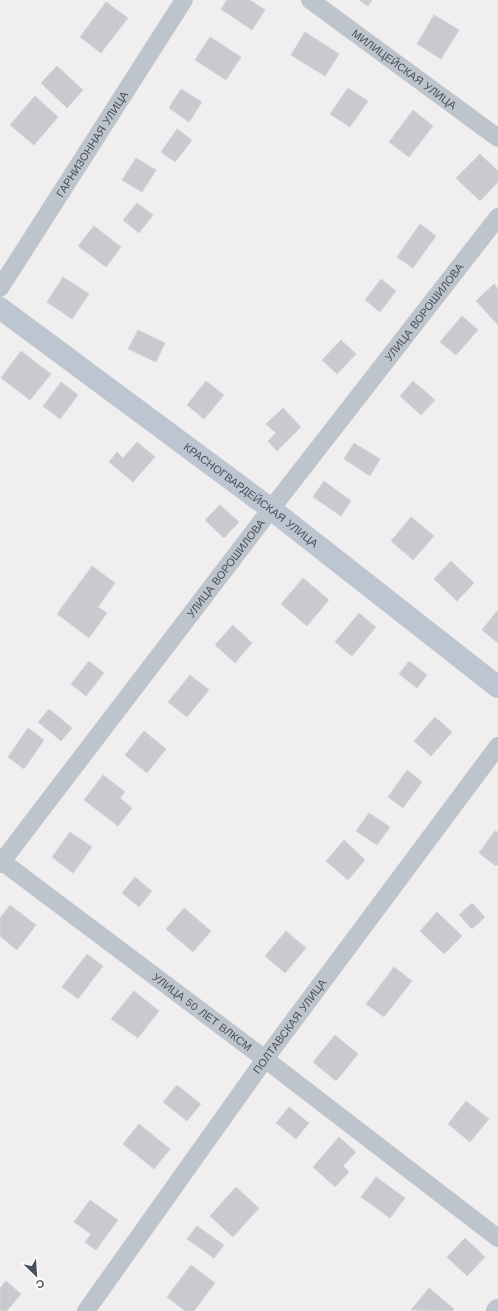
<svg xmlns="http://www.w3.org/2000/svg" width="498" height="1311" font-family="'Work Sans',sans-serif">
<rect width="100%" height="100%" fill="#f0eeee"/>
<path fill="#c9cad0" stroke="#d2d4d9" d="M227,0h23l15,10 -13,20 -31,-21z
M359,0h13l-4,6z
M106,2l22,16 -27,35 -21,-16z
M434,15l25,15 -18,29 -24,-15z
M305,32l34,22 -14,22 -34,-21z
M210,37l31,20 -15,23 -31,-20z
M57,66l26,24 -16,18 -26,-25z
M348,88l20,13 -18,26 -20,-13z
M181,89l21,13 -13,20 -20,-14z
M35,96l23,21 -24,28 -24,-20z
M413,110l20,16 -24,31 -20,-15z
M177,129l15,11 -17,22 -14,-10z
M480,154l18,17v11l-18,19 -24,-23z
M136,158l20,12 -14,22 -20,-12z
M137,203l16,12 -14,18 -16,-13z
M420,224l16,12 -23,32 -16,-11z
M94,226l27,21 -15,20 -28,-21z
M63,277l26,17 -17,25 -25,-17z
M381,279l15,12 -16,21 -15,-12z
M494,284l4,5v36l-22,-24z
M462,316l16,14 -22,25 -16,-13z
M138,330l27,13 -9,19 -28,-13z
M341,340l15,14 -19,20 -15,-14z
M21,351l30,23 -21,26 -29,-22z
M206,381l18,14 -20,24 -17,-14z
M413,381l22,19 -14,15 -21,-19z
M61,382l17,13 -18,24 -17,-13z
M283,408l18,19 -24,24 -9,-10 8,-8 -10,-9z
M137,442l18,15 -22,25 -24,-20 8,-10 6,6z
M354,443l26,16 -10,17 -26,-17z
M324,481l27,20 -10,15 -28,-19z
M220,505l19,17 -15,16 -19,-18z
M411,517l23,19 -21,24 -22,-19z
M451,561l23,22 -17,18 -23,-22z
M92,566l23,17 -17,24 9,6 -18,25 -32,-24z
M303,578l26,22 -22,26 -26,-22z
M497,611l1,1v31l-16,-13z
M359,613l17,14 -24,29 -17,-14z
M233,625l19,18 -17,20 -20,-18z
M89,661l15,12 -18,23 -15,-12z
M409,661l18,14 -10,13 -18,-14z
M190,675l19,15 -22,27 -19,-15z
M49,709l23,19 -11,13 -23,-19z
M435,717l17,15 -21,24 -17,-15z
M28,728l16,12 -20,29 -16,-12z
M144,731l22,18 -19,24 -22,-18z
M407,770l15,12 -19,26 -15,-11z
M103,775l22,17 -5,6 12,10 -14,18 -34,-26z
M369,813l21,14 -13,18 -21,-14z
M495,831l3,1v32l-2,2 -17,-13z
M70,832l22,15 -19,26 -21,-16z
M344,840l21,20 -17,20 -22,-19z
M135,877l17,14 -13,16 -17,-14z
M472,903l13,14 -13,12 -13,-14z
M10,905l26,20 -19,25 -17,-14v-18z
M184,908l27,23 -18,21 -27,-23z
M437,912l25,24 -18,18 -24,-23z
M286,931l20,17 -21,25 -20,-17z
M87,954l16,12 -25,33 -16,-12z
M394,967l18,14 -28,36 -18,-13z
M134,991l25,20 -21,27 -27,-19z
M335,1035l23,19 -22,27 -23,-19z
M177,1085l24,19 -14,17 -24,-19z
M466,1101l23,18 -19,23 -22,-18z
M289,1107l20,16 -13,16 -20,-16z
M139,1124l31,25 -16,20 -31,-25z
M339,1137l17,15 -13,14 6,6 -14,15 -22,-20z
M376,1177l29,21 -15,20 -29,-21z
M236,1187l23,21 -26,29 -23,-21z
M90,1200l28,20 -22,30 -11,-8 6,-8 -17,-12z
M197,1226l27,19 -10,13 -27,-19z
M465,1238l20,19 -18,19 -20,-19z
M191,1265l24,18 -21,28h-9l-18,-14z
M6,1281l15,13 -14,17h-5l-2,-1v-22z
M429,1288l25,21 -2,2 -41,-1z"/>
<g fill="none" stroke-linecap="round" stroke-linejoin="round">
<g stroke="#bec4cb" stroke-width="18">
<path id="s1" d="M310,0l188,138"/>
<path id="s2" d="M0,288l184,-288"/>
<path id="s3" d="M0,860l265,199 233,179"/>
<path id="s4" d="M0,864l271,-355 227,-292"/>
<path id="s5" d="M86,1311l179,-252 233,-313"/>
</g>
<g stroke="#bdc5d0" stroke-width="22">
<path id="s6" d="M0,308l271,201 227,178"/>
<path d="M497,1311l1,-1"/>
</g>
</g>
<g text-anchor="middle" dominant-baseline="central" stroke-width="3" stroke-linejoin="round" paint-order="stroke">
<g font-size="11" fill="#485059" stroke="#fff">
<text stroke="none"><textPath href="#s1" startOffset="117">МИЛИЦЕЙСКАЯ УЛИЦА</textPath></text>
<text stroke="none"><textPath href="#s2" startOffset="171">ГАРНИЗОННАЯ УЛИЦА</textPath></text>
<text stroke="none"><textPath href="#s4" startOffset="696">УЛИЦА ВОРОШИЛОВА</textPath></text>
<text stroke="none"><textPath href="#s6" startOffset="313">КРАСНОГВАРДЕЙСКАЯ УЛИЦА</textPath></text>
<text stroke="none"><textPath href="#s4" startOffset="372">УЛИЦА ВОРОШИЛОВА</textPath></text>
<text stroke="none"><textPath href="#s3" startOffset="253">УЛИЦА 50 ЛЕТ ВЛКСМ</textPath></text>
<text stroke="none"><textPath href="#s5" startOffset="350">ПОЛТАВСКАЯ УЛИЦА</textPath></text>
</g>
</g>
<g transform="translate(36 1275) rotate(155)" stroke="#ffffff" stroke-width="3" paint-order="stroke">
<path d="M0-3L7 15L0 10L-7 15Z" fill="#485059"/>
<text y="-6" font-size="11" font-weight="bold" text-anchor="middle" fill="#485059">С</text>
</g>
</svg>
